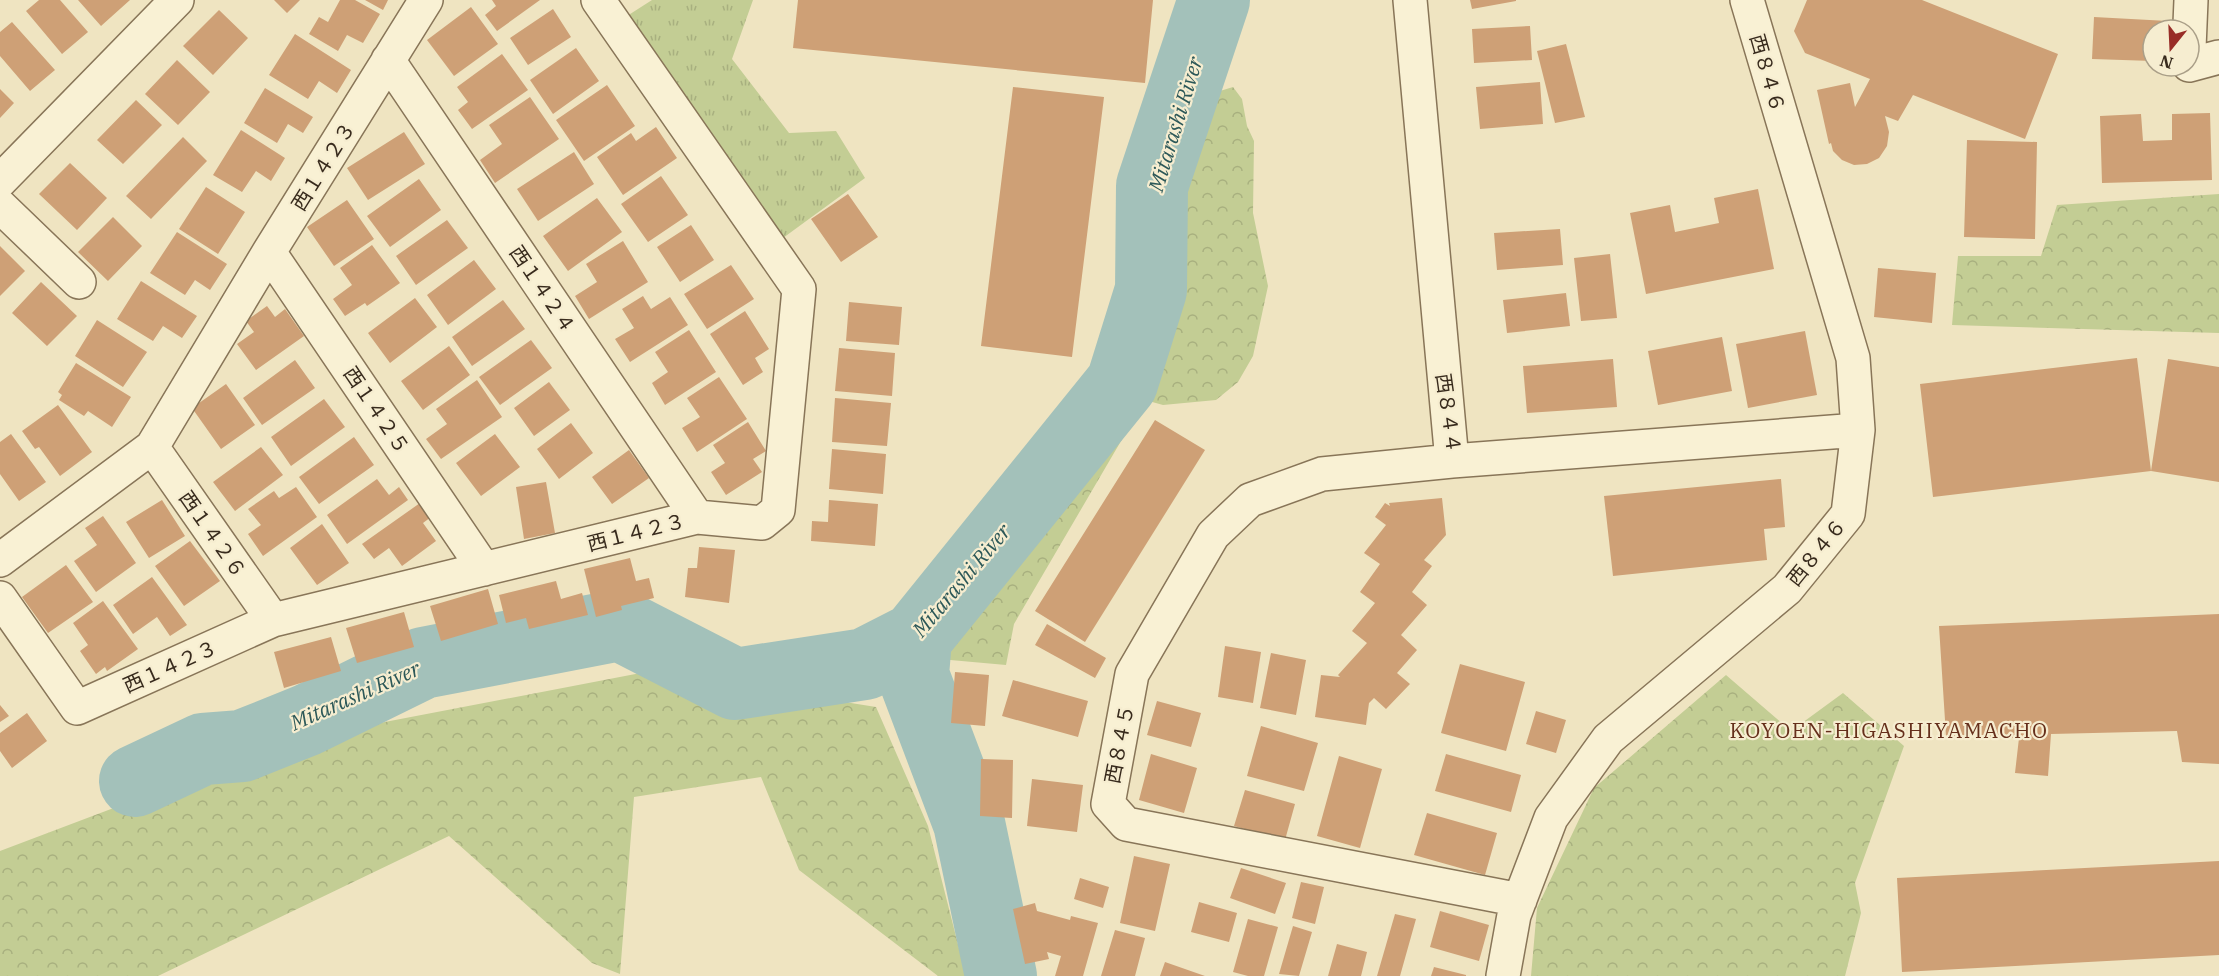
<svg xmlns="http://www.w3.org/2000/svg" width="2219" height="976" font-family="'IBM Plex Serif','Noto Sans JP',serif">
<defs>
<pattern id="grass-tufts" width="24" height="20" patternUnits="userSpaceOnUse" patternTransform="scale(1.5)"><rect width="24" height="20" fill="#c3cd94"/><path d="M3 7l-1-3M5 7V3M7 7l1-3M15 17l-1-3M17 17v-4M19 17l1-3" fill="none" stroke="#a8b07f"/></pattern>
<pattern id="forest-crowns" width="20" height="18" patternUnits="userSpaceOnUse" patternTransform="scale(1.5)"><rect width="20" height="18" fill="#c3cd94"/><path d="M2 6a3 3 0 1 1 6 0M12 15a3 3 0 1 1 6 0" fill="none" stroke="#a8b07f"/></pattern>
</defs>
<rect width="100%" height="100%" fill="#efe4c1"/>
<path fill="url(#grass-tufts)" d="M652,0h101l-21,59 57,74 47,-2 29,47 -82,60 -156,-222z"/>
<path fill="url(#forest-crowns)" d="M1233,87l9,12 5,27 7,15 -1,72 15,73 -15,70 -15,26 -22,18 -53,5 -18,-5 -131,224 -8,41 -78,-7 15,-40 210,-257 21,-89 6,-115 27,-62z
M2219,194v139l-267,-8 6,-69h83l16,-51z
M651,671l225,36 52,119 38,150h-28l-139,-106 -38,-93 -127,20 -14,177 -28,-11 -143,-127 -291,140h-158v-125l296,-112z
M1726,675l65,56 52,-38 61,53 -49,137 6,30 -16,63h-314l6,-68 57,-120z"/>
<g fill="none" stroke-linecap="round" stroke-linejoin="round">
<path stroke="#a3c1ba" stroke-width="72" d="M916,638l-3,37 56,148 32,153
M135,781l68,-32 39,-3 65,-26 116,-57 197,-38 115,59 130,-20 51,-26 206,-255 29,-93 1,-104 62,-186"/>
</g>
<path fill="#cea076" d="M39,0h21l28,32 -26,22 -36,-43z
M78,0h52l-29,26z
M274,0h26l-13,13z
M340,0h15l25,14 -17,29 -16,-8 -9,16 -29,-17 10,-17 9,5z
M365,0h23l-5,10z
M492,0h48l-43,31 -12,-16 11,-9z
M798,0h355l-8,83 -352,-35z
M1470,0h46v1l-44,8z
M1807,0h115l136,54 -33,85 -112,-44 -15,26 -13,-5 4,16 -2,14 -8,12 -12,6 -13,1 -12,-5 -9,-9 -2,-8 -2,1 -12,-54 33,-7 5,24 15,-28 -65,-26 -11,-22z
M471,7l27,37 -44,32 -27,-36z
M553,9l18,28 -43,28 -18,-27z
M219,10l29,28 -35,37 -30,-29z
M2094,17l74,4v9h-15v31l-61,-2z
M12,22l43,48 -25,21 -30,-35v-24z
M1530,26l2,34 -58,3 -2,-34z
M295,34l56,36 -14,23 -18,-12 -11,18 -39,-24z
M1566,44l19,73 -30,6 -18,-72z
M576,48l23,33 -46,33 -23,-34z
M502,54l26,36 -56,39 -14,-19 10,-8 -11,-15z
M177,60l33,32 -32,33 -33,-31z
M1540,82l3,42 -63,5 -4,-42z
M607,85l28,41 -51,35 -28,-41z
M1013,87l91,10 -32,260 -91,-11z
M265,88l48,29 -10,16 -15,-9 -11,19 -33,-20z
M0,89l14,14 -14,15z
M530,97l29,42 -64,44 -15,-23 22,-16 -13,-19z
M136,100l26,25 -39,39 -26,-24z
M2210,113l2,67 -110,3 -2,-67 41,-2 2,27 29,-1v-26z
M656,127l21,31 -54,37 -26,-38 34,-24 5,8z
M241,130l44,28 -14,23 -15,-10 -14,21 -29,-17z
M404,132l21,32 -57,36 -21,-32z
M183,137l24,24 -56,58 -25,-23z
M1967,140l70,2 -2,97 -71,-2z
M574,152l20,32 -56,37 -21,-32z
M70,163l37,35 -30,32 -38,-36z
M661,176l27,39 -40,27 -27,-38z
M419,179l22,31 -51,37 -23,-31z
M206,187l39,25 -27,42 -39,-25z
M1758,189l16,80 -128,25 -16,-81 40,-8 5,27 44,-9 -5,-25z
M848,194l30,43 -37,25 -30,-43z
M597,198l25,34 -54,39 -25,-35z
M347,200l27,39 -40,27 -27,-39z
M113,217l29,29 -34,35 -30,-29z
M447,220l21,28 -52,37 -20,-29z
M691,225l23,35 -34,22 -23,-35z
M1560,229l3,36 -66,5 -3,-37z
M177,232l50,32 -17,26 -15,-10 -10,15 -35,-22z
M623,241l25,41 -59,37 -14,-23 22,-14 -11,-18z
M372,245l28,38 -33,23 -2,-3 -20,13 -12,-17 19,-14 -12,-17z
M0,246l25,25 -25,25z
M1610,254l7,64 -36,3 -7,-63z
M474,260l22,29 -48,36 -21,-30z
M731,265l23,34 -47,30 -23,-35z
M1878,268l58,5 -4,50 -58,-6z
M141,281l56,35 -15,22 -19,-12 -10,15 -36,-22z
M41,282l36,34 -30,30 -35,-33z
M1566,293l4,33 -63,7 -4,-33z
M643,296l8,13 19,-12 18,28 -58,37 -15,-23 19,-11 -12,-19z
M415,298l22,29 -47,36 -22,-30z
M503,300l22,29 -53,37 -20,-29z
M849,302l53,5 -3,38 -53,-4z
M267,306l8,11 10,-8 19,27 -48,34 -19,-26 17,-12 -8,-11z
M745,311l24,38 -14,9 8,14 -20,13 -33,-51z
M97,320l50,32 -24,35 -48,-31z
M689,330l27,42 -51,33 -13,-22 16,-11 -13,-20z
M1805,331l12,64 -69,13 -12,-64z
M1722,337l10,54 -74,14 -10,-54z
M531,340l21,28 -52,37 -21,-28z
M449,346l21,29 -47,35 -22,-29z
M839,348l56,5 -3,43 -57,-5z
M2137,358l14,113 -218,26 -13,-113z
M1613,359l4,48 -90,6 -4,-47z
M2168,359l51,8v115l-68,-11z
M295,360l20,28 -53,37 -19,-27z
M76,363l55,34 -19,30 -24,-16 -4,5 -25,-16 3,-5 -4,-3z
M719,377l28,42 -50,33 -15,-24 18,-11 -13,-19z
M477,380l25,37 -61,42 -15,-20 21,-15 -11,-15z
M549,382l21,28 -36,26 -20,-28z
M226,384l29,41 -34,24 -29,-41z
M835,398l56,5 -4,43 -55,-4z
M324,399l21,28 -54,39 -20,-29z
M58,405l34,47 -32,24 -21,-29 -4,2 -13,-18z
M1155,420l50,30 -120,192 -50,-31z
M748,422l18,29 -13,8 9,13 -36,23 -15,-23 14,-9 -12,-18z
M571,423l22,30 -34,26 -22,-30z
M11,434l35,48 -27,19 -19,-27v-32z
M495,434l25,33 -39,29 -25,-33z
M354,437l20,28 -55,39 -20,-27z
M261,447l22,28 -48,36 -22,-29z
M832,449l54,5 -3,40 -54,-5z
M629,450l20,28 -37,26 -20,-27z
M377,479l12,16 10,-8 9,13 -61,44 -20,-29z
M1781,479l4,48 -21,2 3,31 -154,16 -9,-80z
M546,482l9,51 -31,6 -8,-52z
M296,487l21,30 -54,39 -15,-22 13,-9 -13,-16 26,-18 5,7z
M1442,498l4,37 -22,25 8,6 -20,26 15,13 -26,30 16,15 -20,23 13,11 -24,25 -12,-11 -5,5 -3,22 -51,-8 6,-42 19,2 -2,-2 29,-32 -15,-12 23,-28 -15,-11 20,-28 -16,-11 22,-28 -11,-8 10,-14 5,3 -1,-3z
M162,500l23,36 -36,22 -23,-36z
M829,500l49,4 -3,42 -64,-5 1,-20 16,1z
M420,503l11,14 -8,6 13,18 -34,25 -13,-18 -15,11 -12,-15z
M103,516l33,47 -40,29 -22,-31 23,-16 -12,-17z
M322,524l27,39 -32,22 -27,-37z
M190,541l30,40 -36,25 -29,-40z
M699,547l36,3 -6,53 -44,-6 3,-29h9z
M630,558l6,23 13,-3 5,20 -33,8 1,4 -26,7 -12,-48z
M66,565l27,37 -45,31 -26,-36z
M152,577l35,48 -17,11 -13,-19 -24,17 -20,-29z
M556,581l5,18 21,-6 6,22 -59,14 -3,-11 -20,5 -7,-28z
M488,589l10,35 -57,17 -11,-35z
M103,601l35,48 -31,22 -2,-4 -9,7 -16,-23 8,-6 -15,-22z
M404,612l10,35 -57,16 -11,-35z
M2219,614v150l-37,-2 -5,-31 -126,3 -3,42 -33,-3 4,-35 -73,-2 -7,-110z
M1047,624l59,34 -11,20 -60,-33z
M331,637l10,34 -57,17 -10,-36z
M1225,646l36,6 -8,51 -35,-6z
M1271,653l35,7 -10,55 -36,-7z
M1460,664l65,18 -19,69 -65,-18z
M955,672l34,3 -4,51 -34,-3z
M1013,680l75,21 -10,36 -76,-21z
M1157,701l44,12 -10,34 -44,-12z
M0,705l9,11 -9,6z
M1536,711l30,9 -10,33 -30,-9z
M27,713l20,28 -35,27 -12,-17v-18z
M1261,726l57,17 -14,48 -57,-15z
M1151,754l46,14 -13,45 -45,-13z
M1446,754l75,21 -10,37 -76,-21z
M1339,756l43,13 -22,79 -43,-12z
M981,759l32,1 -1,58 -32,-2z
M1032,779l51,6 -6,47 -50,-6z
M1245,790l50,14 -10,36 -51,-14z
M1427,813l70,20 -12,42 -71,-20z
M1134,856l36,8 -15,67 -35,-8z
M2219,861v94l-317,17 -5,-94z
M1241,868l45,15 -11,31 -45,-16z
M1080,878l29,9 -6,21 -29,-9z
M1301,882l23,5 -9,37 -23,-6z
M1199,902l38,11 -8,29 -38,-10z
M1035,903l2,8 33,9 1,-4 27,7 -15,53h-28l6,-20 -14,-4 2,7 -24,5 -12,-55z
M1440,911l49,14 -10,36 -49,-14z
M1395,914l21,5 -16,57h-23z
M1248,919l30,8 -14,49h-16l-15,-4z
M1293,926l19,6 -13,44 -20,-2z
M1115,930l30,8 -10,38h-34z
M1337,944l30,8 -6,24h-33z
M1165,962l40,14h-45z
M1434,967l32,8v1h-35z"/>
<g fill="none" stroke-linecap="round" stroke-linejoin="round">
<g stroke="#887558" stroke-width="36">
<path id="minor" d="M1410,0l42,461 406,-31
M2189,48l2,-48
M388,60l309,457
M2189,65l30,-8
M0,181l177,-181
M0,206l79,76
M269,252l215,317
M152,447l121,173
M1452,461l-130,13 -72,26 -37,35 -81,139 -24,130 18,20 394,76
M0,560l152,-113 117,-195 157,-252
M0,598l77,110 196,-88 424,-103 65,6 16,-13 21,-221 -201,-289
M1503,976l11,-61 37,-97 57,-79 179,-150 61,-75 10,-84 -5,-72 -106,-358"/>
</g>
<use href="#minor" stroke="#f9f1d4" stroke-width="33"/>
</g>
<g text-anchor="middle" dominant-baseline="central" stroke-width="4.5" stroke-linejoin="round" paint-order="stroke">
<g font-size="20" fill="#382b1d" stroke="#f6edd0">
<text transform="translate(1768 73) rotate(74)">西８４６</text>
<text transform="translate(323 166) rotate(-58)">西１４２３</text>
<text transform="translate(543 289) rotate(56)">西１４２４</text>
<text transform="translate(377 410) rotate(56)">西１４２５</text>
<text transform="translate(1449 413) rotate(82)">西８４４</text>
<text transform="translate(636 532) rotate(-14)">西１４２３</text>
<text transform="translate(213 534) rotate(55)">西１４２６</text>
<text transform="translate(1816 552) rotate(-51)">西８４６</text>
<text transform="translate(170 666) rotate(-24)">西１４２３</text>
<text transform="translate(1119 744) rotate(-79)">西８４５</text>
</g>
<g font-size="21" font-style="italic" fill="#2c5858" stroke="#f6edd0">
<text transform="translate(1175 124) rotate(-73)">Mitarashi River</text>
<text transform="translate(961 580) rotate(-50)">Mitarashi River</text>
<text transform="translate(355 695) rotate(-24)">Mitarashi River</text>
</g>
<g font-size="21" letter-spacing="1.5" fill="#652f1b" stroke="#f6edd0">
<text x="1889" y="730">KOYOEN-HIGASHIYAMACHO</text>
</g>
</g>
<g transform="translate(2171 48) rotate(198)"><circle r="28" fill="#f6edd0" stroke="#aa9f88" stroke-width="1.5"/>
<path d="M0-4.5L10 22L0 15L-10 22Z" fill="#982d27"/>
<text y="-9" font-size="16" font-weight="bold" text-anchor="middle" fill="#382b1d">N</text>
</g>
</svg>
